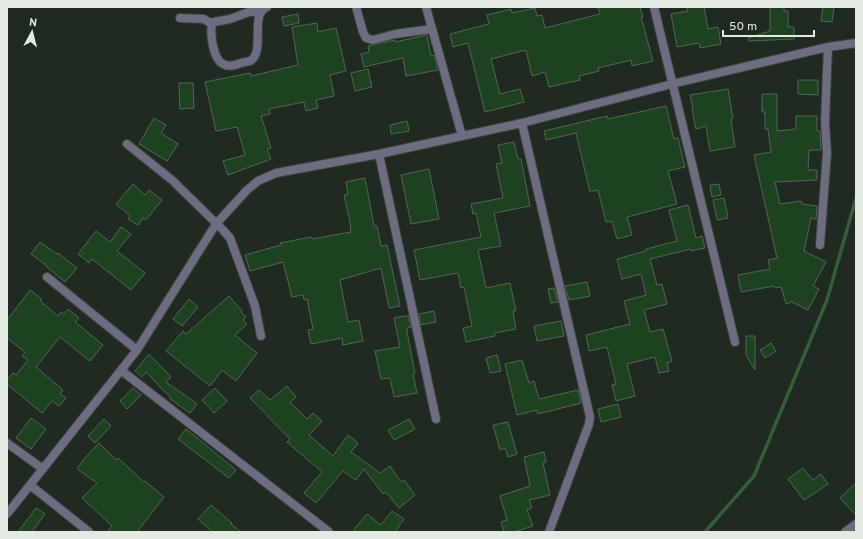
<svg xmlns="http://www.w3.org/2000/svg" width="863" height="539" font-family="Overpass,sans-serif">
<rect width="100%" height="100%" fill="#1f2b20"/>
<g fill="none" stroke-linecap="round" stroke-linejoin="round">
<path stroke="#365c39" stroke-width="3.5" d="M705,532l49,-56 73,-176 29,-102"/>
</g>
<path fill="#1c4220" stroke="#566356" d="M598,7h42l3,10h-2l12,44 -21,5 -1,-6 -33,8 1,3 -20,5 1,4 -31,7 -4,-15 -13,4 -6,-26 -35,9 9,35 20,-5 4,13 -39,10 -17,-69 -15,4 -3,-13 39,-10 -2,-9 24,-6 1,4 23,-5 2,8 5,-1 3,13 55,-14z
M687,7h17l4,22 10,-2 3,17 -21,4 -1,-5 -22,4 -6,-33 17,-3z
M770,7h14v4h4v16h6v12l-45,2 -1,-3 22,-7z
M823,7h11l-2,15 -11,-1z
M298,14l1,9 -15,3 -2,-9z
M317,23l1,9 18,-4 7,30 3,13 -16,4 4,21 -18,4 2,8 -12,3 -2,-9 -35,7 1,5 -9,2 10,32 -4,1 4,10 -43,16 -5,-14 22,-6 -8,-28 -21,4 -11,-49 45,-9 1,3 47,-11 -6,-38z
M427,35l4,21 3,-1 4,15 -32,6 -3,-18 -39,9 -3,-13 8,-2 -1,-6 27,-6v2z
M368,69l4,18 -17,4 -4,-18z
M798,80h20v15l-20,-1z
M179,83h14l1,25 -14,1z
M728,89l5,29 -2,1 4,28 -25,4 -4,-25 -10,3 -4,-19 1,-1 -3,-14z
M762,94h15v37l19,-2v-13h21v15h3l1,19h-12l-1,20h9v10l-42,2 5,22 21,-3 1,3 15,2 -1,13 -5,-1 -7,33 22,11 -13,24 6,3 -11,21 -16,-8 -6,2 -5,-17 -6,1 -1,-2 -33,6 -3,-17 32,-6 -2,-9 9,-2 -23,-103 17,-3 -3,-23h-3v-17h-3z
M666,106l8,33 4,-1 7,29 -17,4 9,33 -50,13 5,18 -15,4 -5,-18 -6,1 -8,-32 -8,2 -14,-59 -30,7 -2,-9 63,-15 1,3z
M154,118l12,7 -5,8 17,11 -11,17 -28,-17z
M407,121l2,10 -18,3 -1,-9z
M514,142l4,17h3l9,47 -36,7 7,33 -23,4 8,38 24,-5 6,28h-3l3,18 -22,4 1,3 -29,6 -3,-14 9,-2 -8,-39 -3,1 -3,-15 -38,7 -6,-30 67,-13 -5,-24 -3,1 -2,-10 32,-6 -7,-34 6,-1 -4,-18z
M429,169l10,50 -28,5 -10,-49z
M365,178l9,48h3l4,20 6,-1 13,61 -11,2 -8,-40 -41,12 8,42 11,-2 4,21 -20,4 -1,-7 -31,6 -3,-14 5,-1 -6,-30 -3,1 -1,-5 -11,2 -9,-35 -33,9 -5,-16 36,-10 -1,-2 31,-6 1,2 39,-7 -1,-10 -6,-27 4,-1 -2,-12z
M133,184l12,11 4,-5 13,10 -16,20 -3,-2 -5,7 -10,-6 2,-3 -14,-12z
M719,184l2,11 -9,2 -2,-12z
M724,198l4,20 -11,2 -4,-20z
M688,205l8,33 6,-2 3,12 -14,3v-2l-41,10 7,26 5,-1 5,20 -23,6 6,22 13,-3 9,32 -5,2 2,8 -10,2 -4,-16 -28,7 8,32 -19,5 -4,-16 4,-1 -9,-37 -18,4 -3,-16 44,-11 -6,-23 22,-6 -5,-21 -19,5 -5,-20 29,-8v-2l31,-8 -8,-31z
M121,227l10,7 -14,17 28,22 -14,17 -39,-31 -3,4 -11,-9 18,-23 14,11z
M40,242l17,12 1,-1 19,15 -12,14 -18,-15v-1l-16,-12z
M587,282l3,14 -21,4 -4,-14z
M554,288l4,14 -7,1 -3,-14z
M30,290l12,9 -2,2 18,15 3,-4 3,2 4,-5 11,9 -4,4 28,23 -13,16 -30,-24 -24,30 27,23 -3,4 6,4 -7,8 -7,-5 -10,12 -35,-29v-4l6,-7 3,2 12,-15 -6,-4 3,-4 -18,-14v-18z
M229,296l13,15 -1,1 5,5 -3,3 4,4 -12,11 22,18 -21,28 -14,-11 -12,16 -44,-35 17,-20 3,3z
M189,299l9,8 -16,19 -9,-7z
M434,311l2,11 -15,3 -2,-11z
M405,316h3l3,11 -4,1v4l8,41 -2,1 4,19 -23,4 -4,-19 -9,1 -6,-28 25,-4 -6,-29z
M561,321l3,15 -27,5 -3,-15z
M746,336h9v34l-9,-15z
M771,343l5,8 -11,7 -5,-8z
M149,354l22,23 -5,5 31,22 -7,9 -20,-14 1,-1 -25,-26 -4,5 -7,-6z
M497,355l4,16 -11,2 -4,-15z
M522,360l7,23 5,-2 5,18 39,-9 3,13 -43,11 -1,-4 -20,5 -12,-51z
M287,386l9,11 -6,5 17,17 6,-6 9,8 -13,14 24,21 15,-21 10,8 -7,9 29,21 10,-7 11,16 3,-2 11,15 -16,13 -13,-16 -3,2 -19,-25 -8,11 -13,-9 -27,32 -12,-10 18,-21 -35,-30 3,-3 -40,-41 9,-8 11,10z
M133,388l8,7 -14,14 -7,-8z
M215,388l12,13 -13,12 -12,-13z
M618,404l3,13 -20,5 -3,-13z
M31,418l15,11 -15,20 -15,-11z
M104,419l7,7 -16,17 -7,-7z
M409,419l6,10 -21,11 -6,-10z
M508,422l9,32 -9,3 -3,-9 -5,2 -7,-25z
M186,429l50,41 -7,8 -51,-39z
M99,443l17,17 2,-2 26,24 1,-1 19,16 -27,35h-30l5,-6 -30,-28 15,-15 -20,-14 7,-10z
M544,452l2,10 -3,1 7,32 -21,5 3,8 -5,2 6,16 -19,6h-10l-3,-10 6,-2 -7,-24 30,-10 -6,-29z
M803,468l10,12 8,-6 7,10 -24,16 -16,-21z
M856,483v32l-16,-17z
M211,505l21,18 -1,1 10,8h-28l-15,-13z
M36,508l9,6 -13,18h-14z
M392,511l12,8 -9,13h-43l15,-18 14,11z"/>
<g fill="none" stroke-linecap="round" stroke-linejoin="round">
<g stroke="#3a463b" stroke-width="10">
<path id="minor" d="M356,7l7,25 3,6 7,2 22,-6 37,-5
M426,7l36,129
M654,7l81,335
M180,18l24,1 8,5
M212,24c-2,10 1,35 11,40 5,3 13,1 18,-1 3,-1 7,-1 9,-2 16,-9 -1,-47 17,-54
M212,24l2,-2 16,-3 19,-7 12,-1
M522,123l68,294 -1,7 -40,108
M127,144l45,36 51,50 7,8 25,68 6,30
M379,154l57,265
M820,245l7,-92 -2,-31 3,-75
M47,277l90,73
M122,371l207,161
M7,443l36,26
M30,485l59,47
M7,514l130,-164 79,-126 31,-34 11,-9 18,-8 103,-19 143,-31 150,-39 156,-37 28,-4
M845,532l11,-8"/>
</g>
<use href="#minor" stroke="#6d6c81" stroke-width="8"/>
</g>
<rect width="863" height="539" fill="none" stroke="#e2eae2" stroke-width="16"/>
<g transform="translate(32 32) rotate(7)" stroke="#1f2b20" stroke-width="3" paint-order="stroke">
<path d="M0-3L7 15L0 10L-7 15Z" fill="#e2eae2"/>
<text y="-6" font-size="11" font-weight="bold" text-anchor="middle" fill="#e2eae2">N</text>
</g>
<path d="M723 30v6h91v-6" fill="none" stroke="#e2eae2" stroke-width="2"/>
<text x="729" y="30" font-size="12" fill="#e2eae2" stroke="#1f2b20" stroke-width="3" paint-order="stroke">50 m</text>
</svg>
